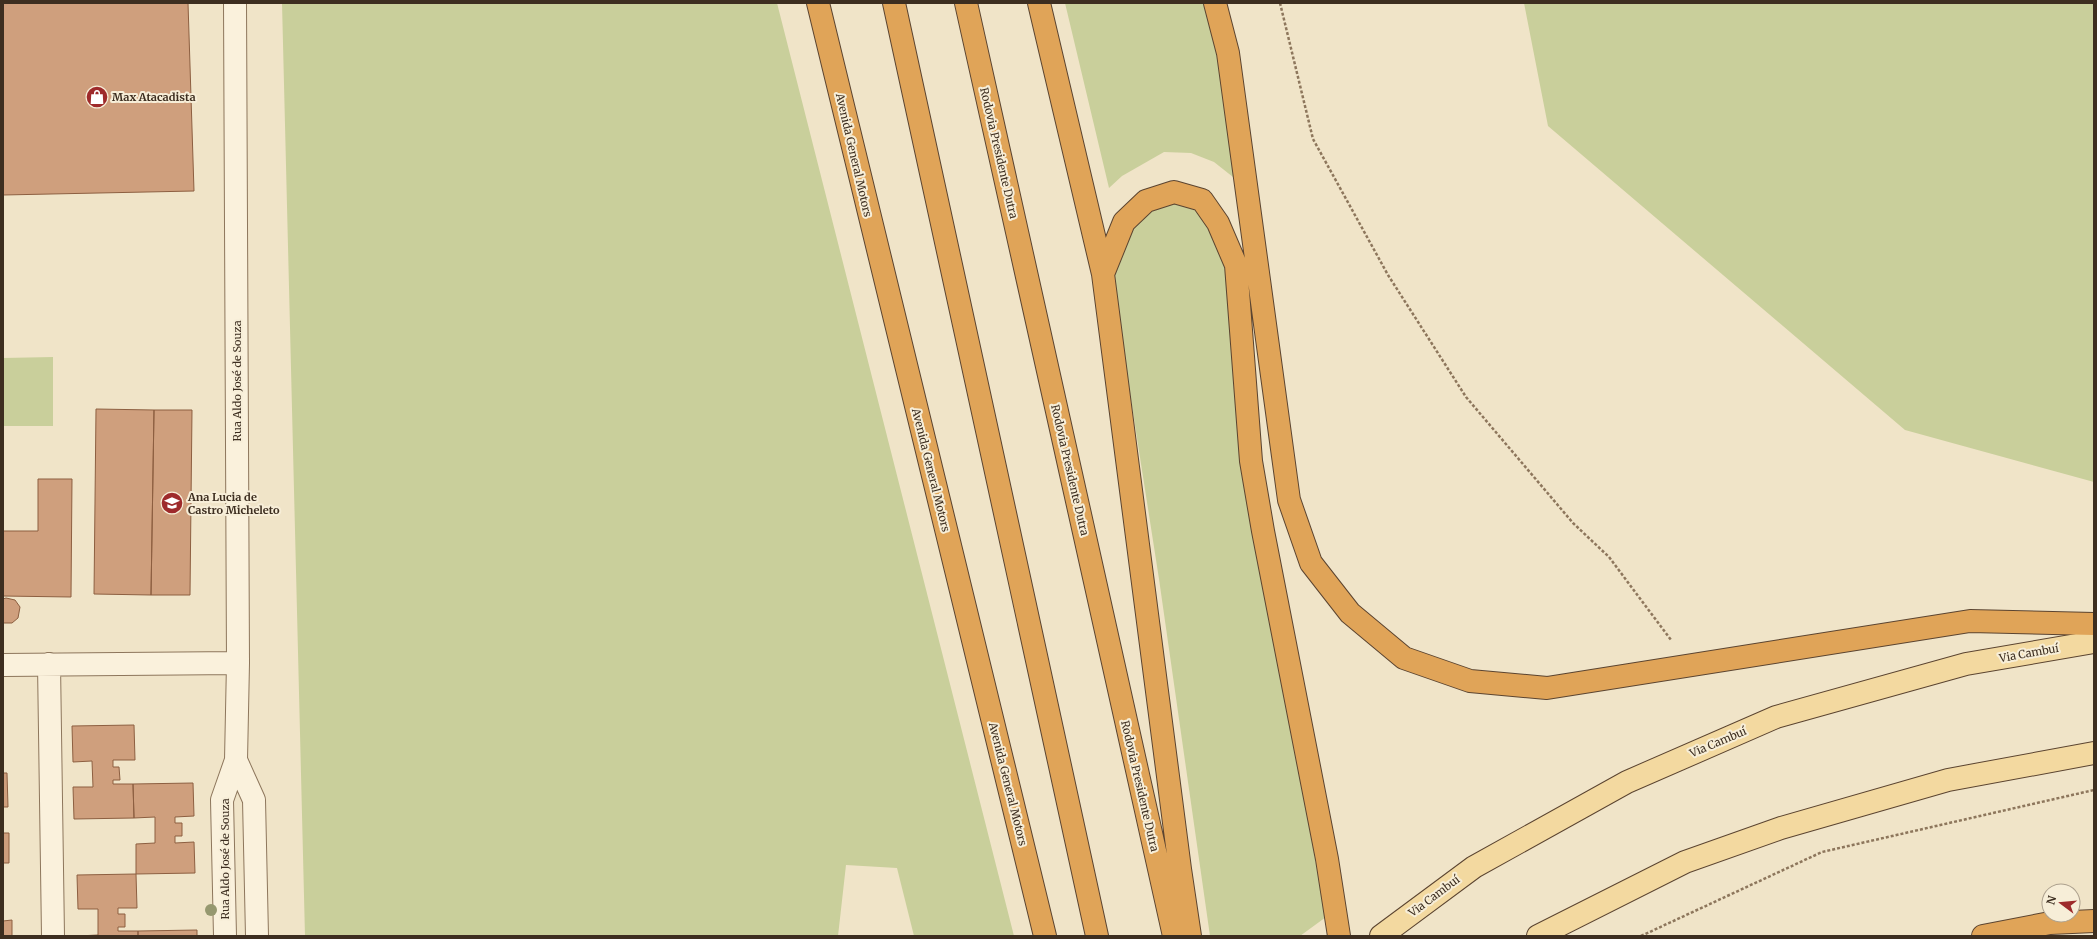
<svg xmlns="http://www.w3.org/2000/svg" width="2097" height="939" font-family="Merriweather,serif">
<rect width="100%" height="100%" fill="#f0e4c8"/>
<path fill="#c9cf9b" d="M282,3h495l237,933h-100l-17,-68 -51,-3 -8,71h-533z
M1065,3h145l28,168 -5,6 -19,-15 -23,-9 -27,-1 -42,24 -13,12z
M1524,3h570v479l-189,-52 -357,-304z
M1202,200l34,65 67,529 23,123 -26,19h-90l-51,-357 -35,-224 -21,-81 43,-73z
M53,357v69h-50v-68z"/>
<path fill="#cf9f7d" stroke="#8d5f41" d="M3,3h185l6,188 -191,4z
M96,409l58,1 -3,185 -57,-1z
M154,410h38l-2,185h-39z
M38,479h34l-1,118 -68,-1v-65h35z
M6,598l9,2 5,7 -2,11 -6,5h-9v-24z
M134,725l1,35h-22v7h6l1,13h-7v4h20l1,34 -60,1 -1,-32h20l-1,-26 -19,1 -1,-36z
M3,773h4l1,34h-5z
M193,783l1,33 -19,1v6h7v13h-7v7l19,-1 1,31 -59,1v-30l19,-1v-26l-21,1 -1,-34z
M3,833h6v30h-6z
M136,874l1,34h-19v6h7v13h-7v4h20v5h-60l20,-1v-26h-20l-1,-34z
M12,920v16h-9v-15z
M197,930v6h-59v-5z"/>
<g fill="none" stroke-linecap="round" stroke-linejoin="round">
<g stroke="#8d765c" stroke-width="24">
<path id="minor" d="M49,664l4,272
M3,665l235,-2
M236,760l18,40 3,136
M225,936l-3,-136 14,-40 2,-97 -3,-660"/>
</g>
<g stroke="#5b4430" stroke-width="24">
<path id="major" d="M1381,936l93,-69 153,-85 149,-65 190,-53 128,-22
M1538,936l147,-74 96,-34 167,-48 146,-27"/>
</g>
<g stroke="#5b4430" stroke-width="24">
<path id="highway" d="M818,3l227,933
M894,3l203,933
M966,3l208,933
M1039,3l64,271 77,595 10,67
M1215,3l13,50 61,447 22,63 39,50 54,45 66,23 77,7 423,-67 124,3
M1103,274l21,-52 22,-21 28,-9 28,8 16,23 18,42 15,196 12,70 64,328 12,77
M1983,936l67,-13 44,-2"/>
</g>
<path stroke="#8d765c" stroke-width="2.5" stroke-dasharray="3 2" stroke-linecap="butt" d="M1280,3l33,136 75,136 78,122 107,126 36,34 62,83
M1641,936l181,-84 272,-62"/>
<use href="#minor" stroke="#faf1dc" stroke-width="22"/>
<use href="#major" stroke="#f3d9a0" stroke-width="22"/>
<use href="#highway" stroke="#e0a458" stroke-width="22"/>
</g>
<circle fill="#96986f" cx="211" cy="910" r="6"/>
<defs>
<g id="shop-disc" transform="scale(1.15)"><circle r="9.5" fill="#9e2a2b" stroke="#f7eed8"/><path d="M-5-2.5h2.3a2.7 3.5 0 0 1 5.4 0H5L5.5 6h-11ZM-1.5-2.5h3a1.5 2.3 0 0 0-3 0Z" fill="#fff"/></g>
<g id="school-disc" transform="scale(1.15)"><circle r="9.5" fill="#9e2a2b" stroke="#f7eed8"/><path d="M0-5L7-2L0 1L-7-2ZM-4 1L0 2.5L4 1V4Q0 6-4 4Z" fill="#fff"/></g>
</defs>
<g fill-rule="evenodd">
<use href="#shop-disc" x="97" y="97"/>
<use href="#school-disc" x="172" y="503"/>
</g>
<g text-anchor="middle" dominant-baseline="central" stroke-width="4" stroke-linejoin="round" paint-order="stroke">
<g font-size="11" font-weight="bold" fill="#3d2e20" stroke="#f7eed8" text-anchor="start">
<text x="112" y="97">Max Atacadista</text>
<text x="188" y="497">Ana Lucia de<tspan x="188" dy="13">Castro Micheleto</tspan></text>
</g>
<g font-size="11" fill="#3d2e20" stroke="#f7eed8">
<text transform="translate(999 153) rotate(77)">Rodovia Presidente Dutra</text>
<text transform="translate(854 155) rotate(77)">Avenida General Motors</text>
<text transform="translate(237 381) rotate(-90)">Rua Aldo José de Souza</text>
<text transform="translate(931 470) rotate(76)">Avenida General Motors</text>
<text transform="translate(1070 470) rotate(77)">Rodovia Presidente Dutra</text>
<text transform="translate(2029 653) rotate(-10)">Via Cambuí</text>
<text transform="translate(1718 742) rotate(-23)">Via Cambuí</text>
<text transform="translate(1008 784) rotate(76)">Avenida General Motors</text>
<text transform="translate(1140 786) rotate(77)">Rodovia Presidente Dutra</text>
<text transform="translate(225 859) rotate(-90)">Rua Aldo José de Souza</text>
<text transform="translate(1434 896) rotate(-37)">Via Cambuí</text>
</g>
</g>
<rect width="2097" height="939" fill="none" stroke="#3d2e20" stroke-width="8"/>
<g transform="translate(2061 903) rotate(286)"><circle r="19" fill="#f7eed8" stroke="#ada18e"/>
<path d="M0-3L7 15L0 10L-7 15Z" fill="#9e2a2b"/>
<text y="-6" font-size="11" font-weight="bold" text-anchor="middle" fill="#3d2e20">N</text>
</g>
</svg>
